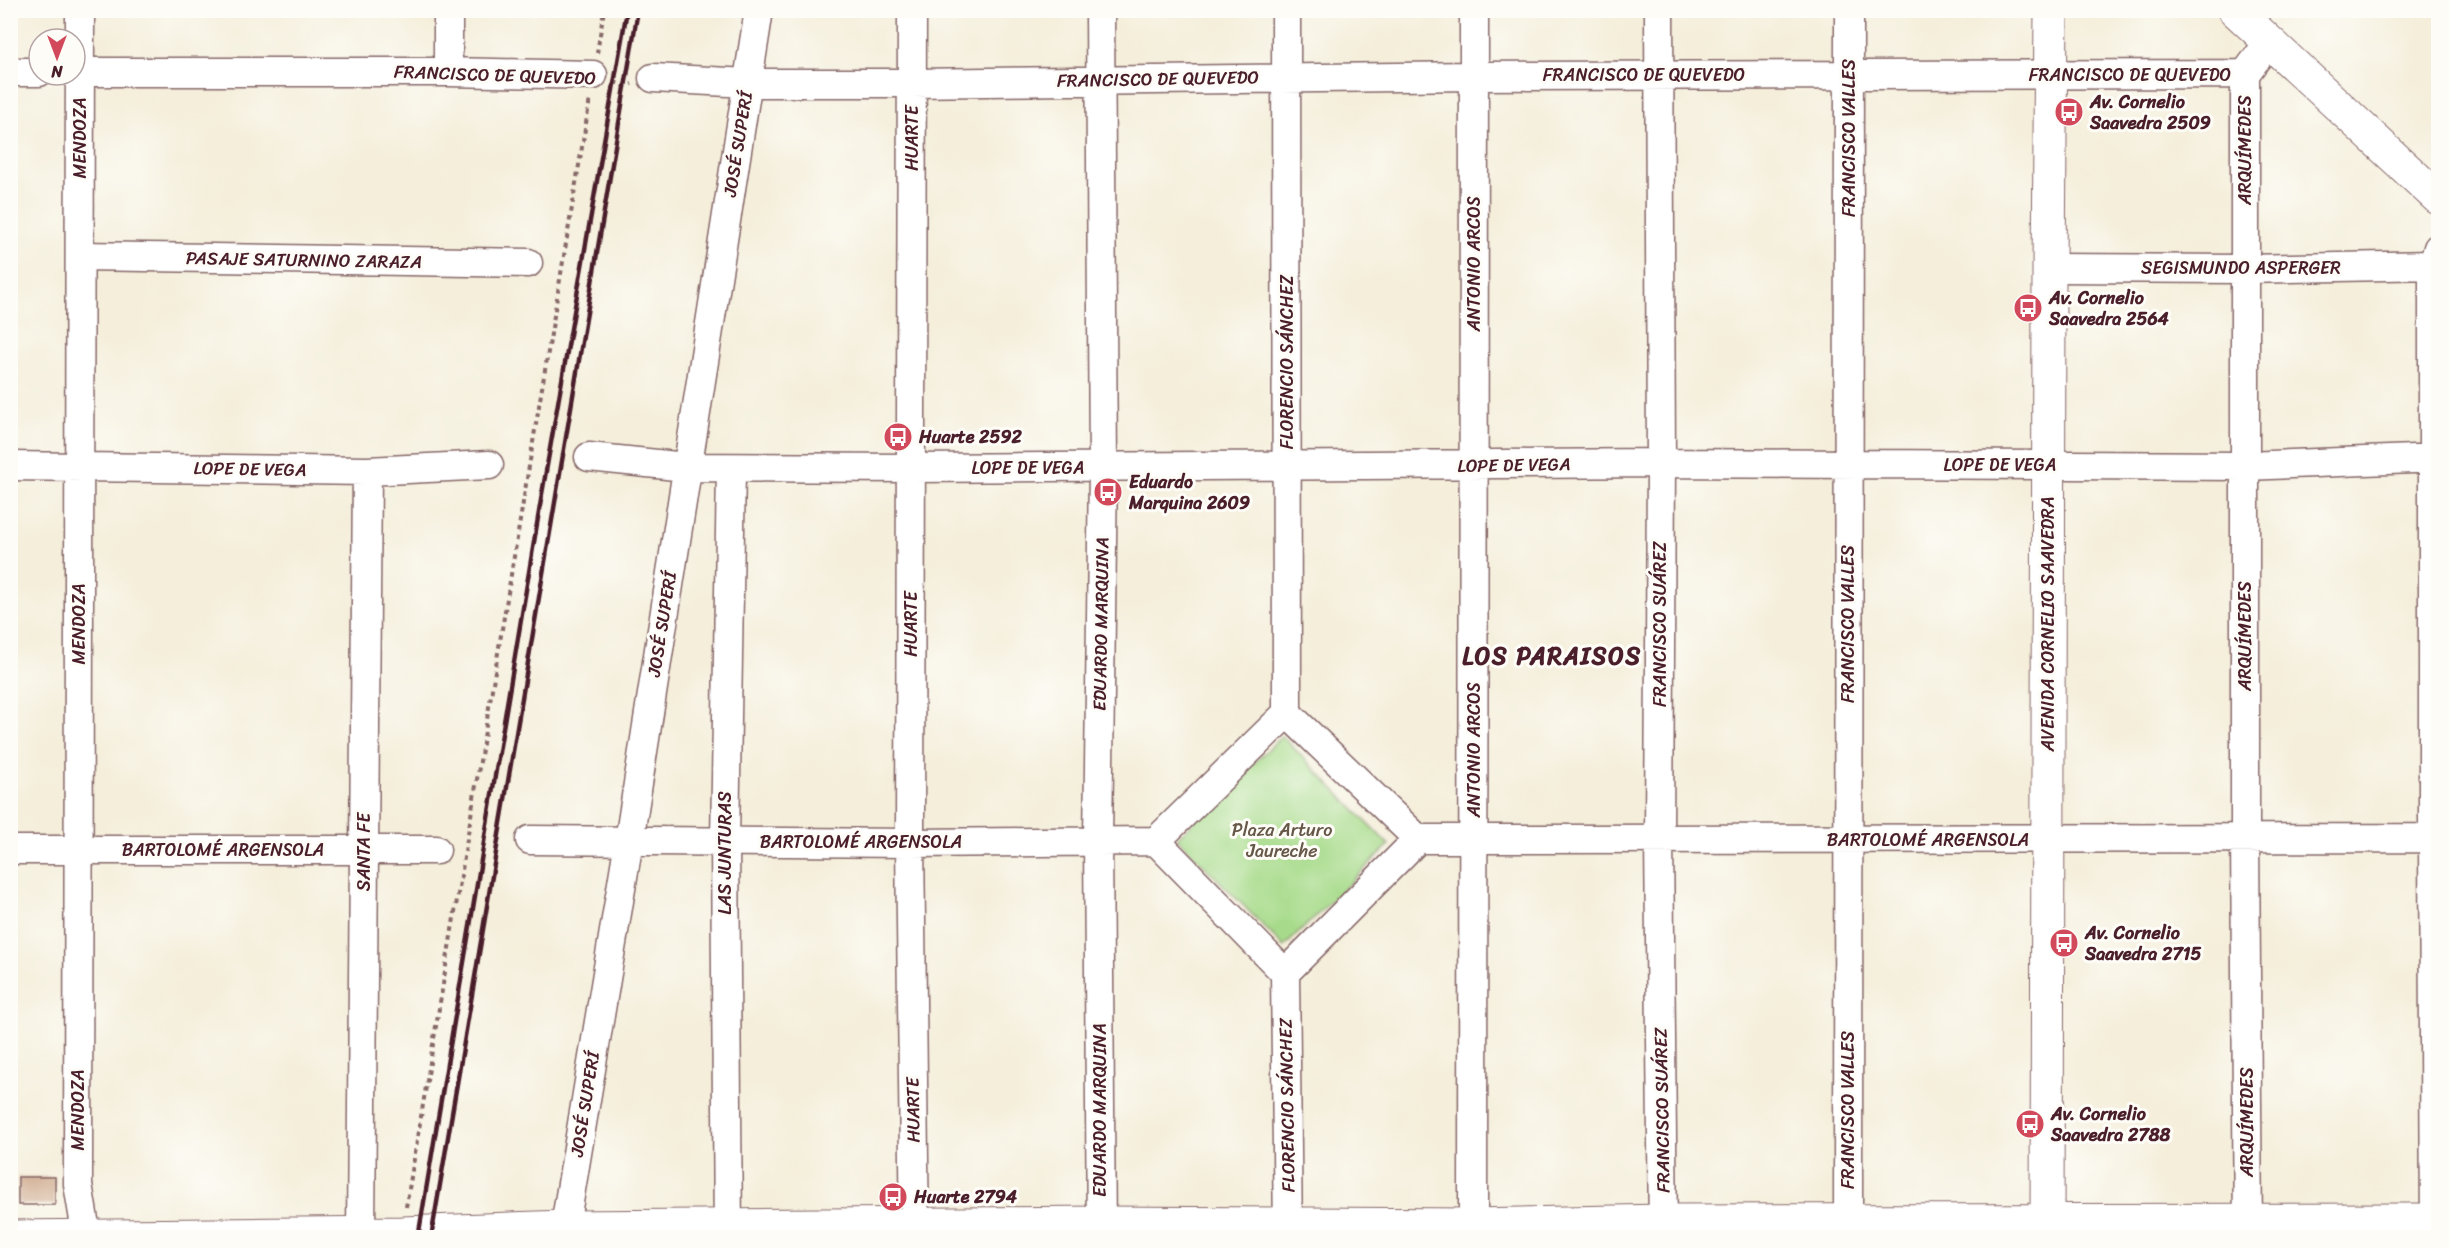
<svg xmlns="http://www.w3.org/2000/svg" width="2449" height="1248" font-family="Sriracha,sans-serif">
<rect width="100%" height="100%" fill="#fdfcf7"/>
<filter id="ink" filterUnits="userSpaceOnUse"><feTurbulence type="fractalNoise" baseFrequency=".0167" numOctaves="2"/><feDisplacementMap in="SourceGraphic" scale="12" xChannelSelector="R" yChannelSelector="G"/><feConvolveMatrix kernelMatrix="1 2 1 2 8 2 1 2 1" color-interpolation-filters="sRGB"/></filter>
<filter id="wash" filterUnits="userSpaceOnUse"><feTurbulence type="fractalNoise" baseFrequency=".008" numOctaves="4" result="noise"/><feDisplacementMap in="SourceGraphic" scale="24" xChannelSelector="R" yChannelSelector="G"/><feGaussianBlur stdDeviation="1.35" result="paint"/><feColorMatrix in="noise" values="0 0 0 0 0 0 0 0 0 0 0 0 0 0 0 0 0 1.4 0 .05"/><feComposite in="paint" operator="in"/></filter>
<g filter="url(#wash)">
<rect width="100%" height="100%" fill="#f4eeda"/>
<path fill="#a7db8b" stroke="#787d5b" stroke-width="1.5" d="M1282,736l107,109 -105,102 -107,-109z"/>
<g id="blocks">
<path fill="#c89f7f" d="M18,1177h37v28h-37z"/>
</g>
</g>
<g filter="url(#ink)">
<use href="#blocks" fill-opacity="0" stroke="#866768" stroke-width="1.5"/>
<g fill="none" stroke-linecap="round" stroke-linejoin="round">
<g stroke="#866768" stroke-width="31">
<path id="minor" d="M80,10l-2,1174 9,54
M912,10l-2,833 5,395
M1100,10l3,458 -5,372 3,398
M1659,10l2,453 -2,376 4,399
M10,72h29
M75,72h373l145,3
M448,72v-62
M653,78l95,5h164l562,-7 771,-2
M80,256l448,7
M2049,268l195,1 189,-4
M589,457l97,10 226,1 749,-5 584,3 193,-8
M10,466l357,5 122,-6
M1287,713l131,126
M1418,839l1020,-1
M530,840l380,3 246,-2
M1156,841l131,-128 -1,-703
M1156,841l129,132 3,265
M10,850h426
M1285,973l133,-134
M361,1234l6,-763
M563,1238l66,-397 130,-831
M728,1238l-3,-396 6,-374
M1473,1238l1,-1228
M1848,1238l1,-1228
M2248,1238l-3,-399v-765l24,-32
M2435,1238l-2,-400v-573l5,-17"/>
</g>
<g stroke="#866768" stroke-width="35">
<path id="major" d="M2235,10l203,188
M10,1237l392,-4 163,-6 536,-4 372,2 190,-4 775,-1
M2047,1238l2,-970 2,-258"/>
</g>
<path stroke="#866768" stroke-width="4" stroke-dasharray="4.5 4.5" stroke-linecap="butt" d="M597,53l7,-43
M614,82l12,4 6,-2
M406,1207l184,-1108"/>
<use href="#minor" stroke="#fff" stroke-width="28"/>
<use href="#major" stroke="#fff" stroke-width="33"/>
<path stroke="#4a1f2b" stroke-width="4.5" d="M418,1238l124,-744 85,-484
M431,1238l207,-1228"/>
</g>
</g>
<defs>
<g id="bus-disc" transform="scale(1.5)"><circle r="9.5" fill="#d1495b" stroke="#fdfcf7"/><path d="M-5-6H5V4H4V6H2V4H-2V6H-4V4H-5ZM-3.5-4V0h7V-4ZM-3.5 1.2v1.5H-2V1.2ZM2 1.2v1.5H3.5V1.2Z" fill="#fff"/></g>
</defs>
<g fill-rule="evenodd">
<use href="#bus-disc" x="2069" y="112"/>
<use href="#bus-disc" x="2028" y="308"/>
<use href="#bus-disc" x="898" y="437"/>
<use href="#bus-disc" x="1108" y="492"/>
<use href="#bus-disc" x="2064" y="943"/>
<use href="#bus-disc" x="2030" y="1124"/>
<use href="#bus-disc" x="893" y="1197"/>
</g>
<g text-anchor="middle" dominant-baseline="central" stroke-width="6" stroke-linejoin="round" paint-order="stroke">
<g font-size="18" fill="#4a1f2b" stroke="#fdfcf7">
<text transform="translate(495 75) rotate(2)">FRANCISCO DE QUEVEDO</text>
<text x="1644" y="75">FRANCISCO DE QUEVEDO</text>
<text x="2130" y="75">FRANCISCO DE QUEVEDO</text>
<text transform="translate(1158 79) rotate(-1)">FRANCISCO DE QUEVEDO</text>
<text transform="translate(80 138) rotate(-90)">MENDOZA</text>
<text transform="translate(912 138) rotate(-90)">HUARTE</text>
<text transform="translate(1849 138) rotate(-90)">FRANCISCO VALLES</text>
<text transform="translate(738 144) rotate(-81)">JOSÉ SUPERÍ</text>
<text transform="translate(2245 150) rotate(-90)">ARQUÍMEDES</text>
<text transform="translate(304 260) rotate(1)">PASAJE SATURNINO ZARAZA</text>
<text transform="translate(1474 264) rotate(-90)">ANTONIO ARCOS</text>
<text x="2241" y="268">SEGISMUNDO ASPERGER</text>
<text transform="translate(1287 362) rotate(-90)">FLORENCIO SÁNCHEZ</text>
<text transform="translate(1514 465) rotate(-1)">LOPE DE VEGA</text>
<text x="2000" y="465">LOPE DE VEGA</text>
<text x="1028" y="468">LOPE DE VEGA</text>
<text transform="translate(250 469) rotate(1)">LOPE DE VEGA</text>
<text transform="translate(79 624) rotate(-90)">MENDOZA</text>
<text transform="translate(662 624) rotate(-81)">JOSÉ SUPERÍ</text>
<text transform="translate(911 624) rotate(-90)">HUARTE</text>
<text transform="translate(1101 624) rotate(-89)">EDUARDO MARQUINA</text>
<text transform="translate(1660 624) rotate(-90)">FRANCISCO SUÁREZ</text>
<text transform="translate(1848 624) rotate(-90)">FRANCISCO VALLES</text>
<text transform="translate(2048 624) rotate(-90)">AVENIDA CORNELIO SAAVEDRA</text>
<text transform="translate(2245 636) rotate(-90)">ARQUÍMEDES</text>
<text transform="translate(1474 750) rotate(-90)">ANTONIO ARCOS</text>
<text x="1928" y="840">BARTOLOMÉ ARGENSOLA</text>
<text x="861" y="842">BARTOLOMÉ ARGENSOLA</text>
<text x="223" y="850">BARTOLOMÉ ARGENSOLA</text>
<text transform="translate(364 852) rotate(-90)">SANTA FE</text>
<text transform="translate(725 853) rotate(-90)">LAS JUNTURAS</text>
<text transform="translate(585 1104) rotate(-81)">JOSÉ SUPERÍ</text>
<text transform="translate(1287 1105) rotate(-91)">FLORENCIO SÁNCHEZ</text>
<text transform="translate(78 1110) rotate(-90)">MENDOZA</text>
<text transform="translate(913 1110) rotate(-91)">HUARTE</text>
<text transform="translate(1100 1110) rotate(-90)">EDUARDO MARQUINA</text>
<text transform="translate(1662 1110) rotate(-91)">FRANCISCO SUÁREZ</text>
<text transform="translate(1848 1110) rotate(-90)">FRANCISCO VALLES</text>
<text transform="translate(2247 1122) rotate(-90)">ARQUÍMEDES</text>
</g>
<g font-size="18" font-weight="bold" fill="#4a1f2b" stroke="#fdfcf7" text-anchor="start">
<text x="2090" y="102">Av. Cornelio<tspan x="2090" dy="21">Saavedra 2509</tspan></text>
<text x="2049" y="298">Av. Cornelio<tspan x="2049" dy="21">Saavedra 2564</tspan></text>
<text x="919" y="437">Huarte 2592</text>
<text x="1129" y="482">Eduardo<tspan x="1129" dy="21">Marquina 2609</tspan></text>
<text x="2085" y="933">Av. Cornelio<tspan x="2085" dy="21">Saavedra 2715</tspan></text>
<text x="2051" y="1114">Av. Cornelio<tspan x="2051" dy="21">Saavedra 2788</tspan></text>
<text x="914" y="1197">Huarte 2794</text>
</g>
<g font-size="18" fill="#665748" stroke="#fdfcf7">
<text x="1282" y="830">Plaza Arturo<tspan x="1282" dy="21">Jaureche</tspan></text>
</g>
<g font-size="24" font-weight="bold" letter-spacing="1.5" fill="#4a1f2b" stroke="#fdfcf7">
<text x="1552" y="656">LOS PARAISOS</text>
</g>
</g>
<rect width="2449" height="1248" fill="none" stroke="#fdfcf7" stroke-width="36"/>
<g transform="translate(57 57) rotate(180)"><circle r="28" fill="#fdfcf7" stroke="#b5a4a5" stroke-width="1.5"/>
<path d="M0-4.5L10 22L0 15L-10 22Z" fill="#d1495b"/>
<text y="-9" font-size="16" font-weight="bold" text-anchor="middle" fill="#4a1f2b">N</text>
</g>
</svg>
